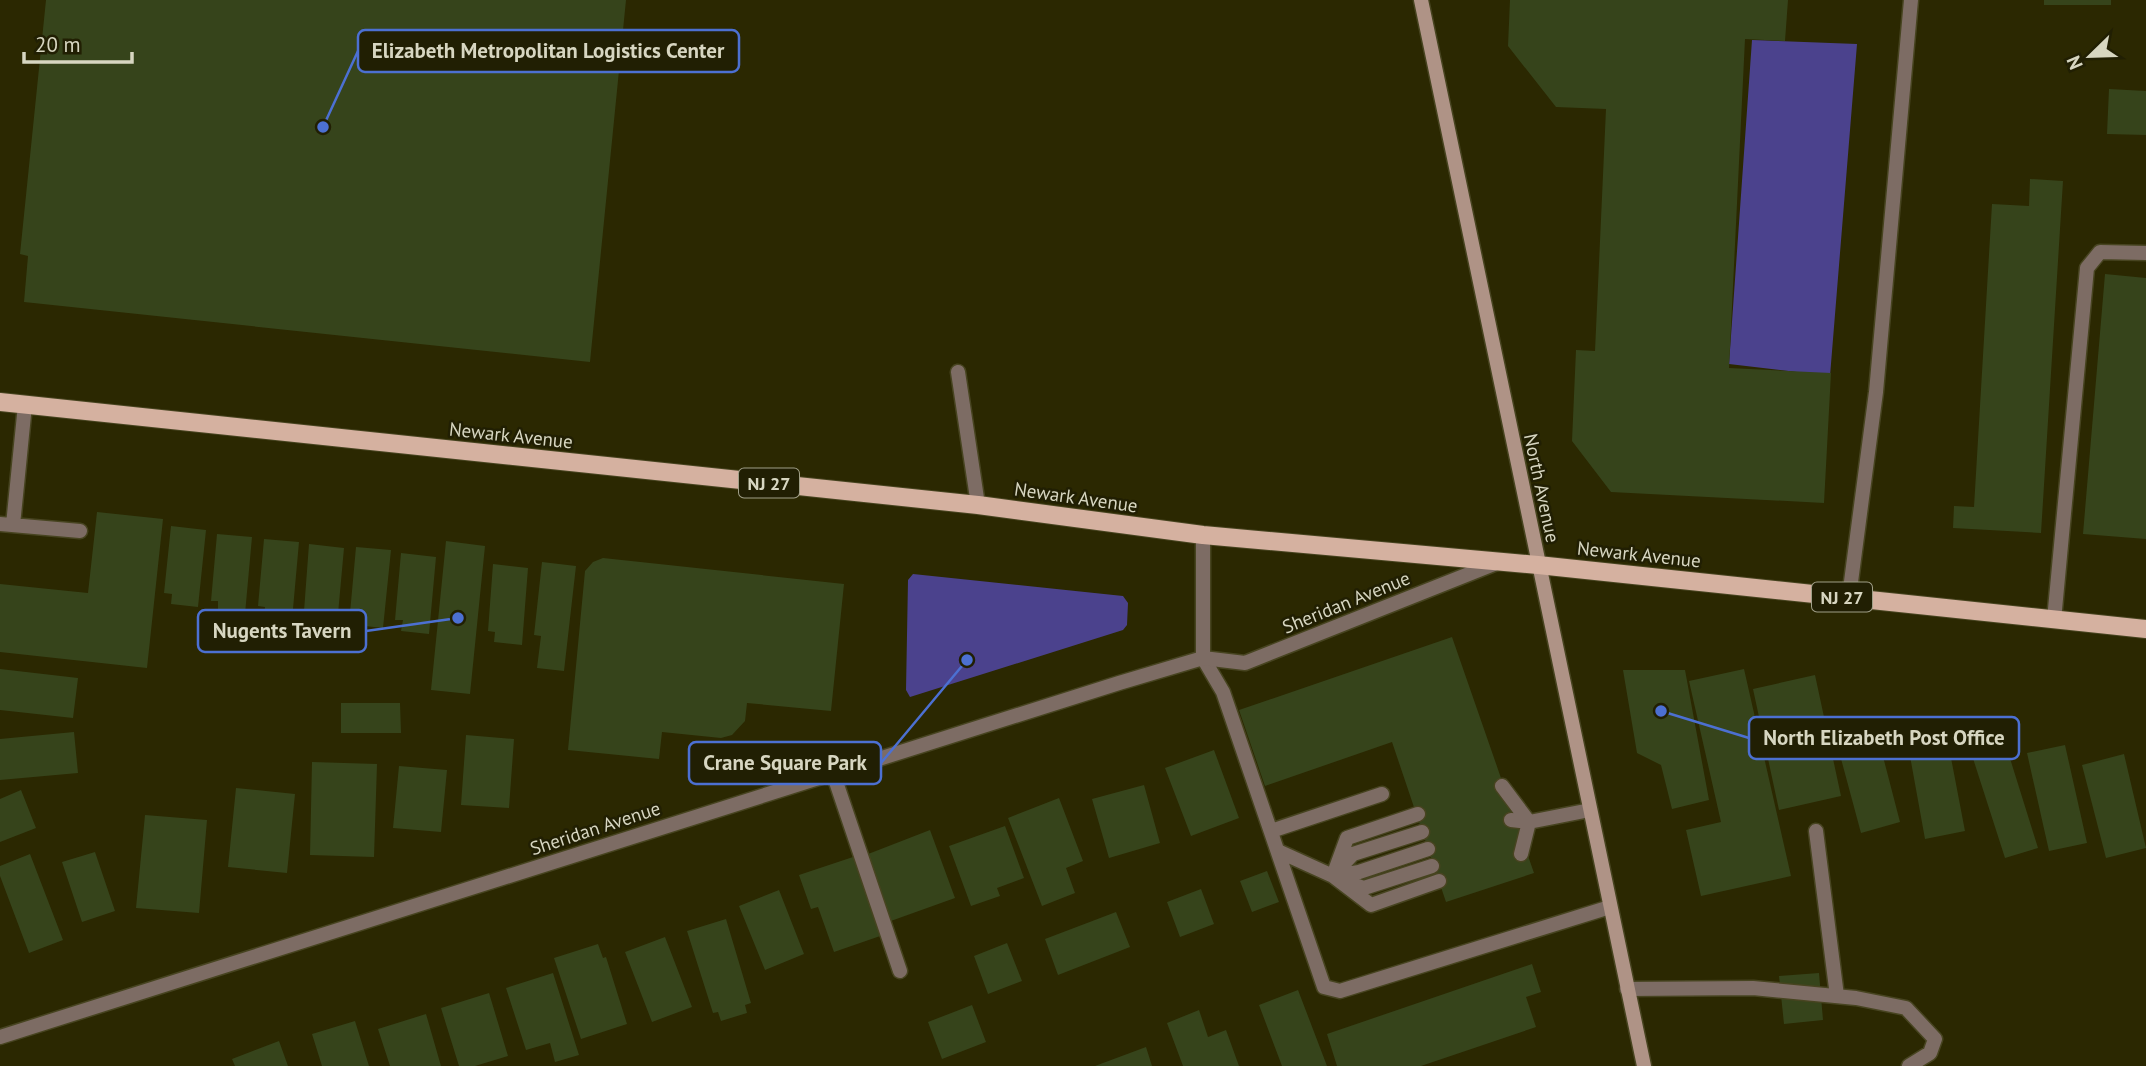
<svg xmlns="http://www.w3.org/2000/svg" width="2146" height="1066" font-family="'PT Sans',sans-serif">
<rect width="100%" height="100%" fill="#2b2801"/>
<path fill="#4b428d" d="M1752,40l105,4 -27,332 -101,-12z
M913,574l210,22 5,7 -1,22 -4,5 -213,67 -4,-7 2,-110z"/>
<path fill="#36441b" d="M46,0h580l-36,362 -566,-60 4,-46 -8,-2z
M1510,0h278l-3,41 -40,-2 -16,329 102,5 -7,130 -213,-11 -39,-51 4,-91 19,1 11,-242 -50,-2 -48,-61z
M2044,0h67v5h-67z
M2109,89l37,2v44l-39,-1z
M2030,179l33,2 -22,352 -88,-5 1,-22 20,1 18,-303 37,2z
M2105,274l41,4v261l-63,-5z
M97,512l66,7 -16,149 -147,-16v-68l88,9z
M171,526l35,4 -8,77 -27,-3 1,-10 -8,-1z
M217,534l35,3 -7,77 -27,-2v-11h-7z
M264,539l35,3 -7,78 -28,-3 1,-10 -7,-1z
M446,541l39,5 -15,148 -39,-4z
M309,544l35,4 -7,77 -27,-3v-10l-6,-1z
M356,547l35,3 -8,78 -27,-3 1,-11 -7,-1z
M401,553l35,4 -7,77 -28,-3 2,-11h-8z
M603,558l241,26 -13,127 -84,-8 -2,18 -13,14 -11,3 -59,-6 -3,27 -91,-9 17,-179 8,-9z
M542,562l34,4 -12,105 -27,-3 4,-32 -7,-1z
M493,564l35,4 -6,77 -28,-3 1,-10 -7,-1z
M1452,637l82,236 -88,29 -54,-160 -127,44 -26,-76z
M0,669l78,9 -5,40 -73,-8z
M1744,669l47,207 -90,20 -15,-66 35,-8 -32,-141z
M1623,670h62l24,130 -37,9 -11,-44 -24,-12z
M1815,675l26,121 -62,14 -26,-121z
M341,703h59l1,30h-60z
M1873,718l27,104 -39,11 -28,-104z
M74,732l4,41 -78,7v-41z
M466,735l48,4 -5,69 -48,-3z
M2003,736l35,112 -33,10 -36,-112z
M1947,737l18,94 -40,8 -17,-94z
M2065,745l22,98 -38,8 -22,-98z
M1214,750l25,68 -48,18 -26,-68z
M2124,754l22,94 -40,10 -24,-93z
M312,762l65,2 -3,93 -64,-2z
M399,766l48,4 -6,62 -48,-4z
M1144,785l16,58 -51,15 -17,-59z
M236,788l59,6 -8,79 -59,-6z
M21,790l15,38 -36,14v-43z
M1059,798l24,63 -17,7 9,25 -33,13 -34,-88z
M145,815l62,5 -8,93 -63,-5z
M1005,826l19,52 -27,10 3,8 -29,10 -22,-60z
M930,830l25,68 -67,24 -25,-66z
M95,852l20,59 -33,11 -20,-60z
M30,854l33,86 -34,13 -29,-77v-10z
M859,855l27,79 -52,18 -16,-45 -7,2 -12,-34z
M1267,871l12,31 -27,10 -12,-31z
M1201,889l13,35 -34,13 -13,-35z
M779,890l25,64 -39,16 -26,-64z
M1116,912l14,35 -72,28 -13,-36z
M726,919l25,84 -6,2 2,8 -26,8 -3,-9 -5,1 -26,-82z
M665,937l27,70 -40,15 -27,-70z
M1007,943l15,38 -34,13 -14,-38z
M598,944l5,14 3,-1 21,67 -46,15 -27,-81z
M1532,964l9,28 -15,5 10,30 -115,39h-84l-10,-32z
M553,973l26,82 -24,7 -5,-19 -24,7 -20,-62z
M1819,973l4,47 -39,4 -5,-48z
M1298,990l29,76h-45l-23,-61z
M489,993l19,63 -33,10h-16l-18,-58z
M972,1005l14,37 -44,17 -14,-37z
M1199,1010l9,27 18,-7 13,36h-56l-16,-43z
M426,1014l15,52h-51l-12,-37z
M355,1021l14,45h-47l-10,-32z
M279,1041l9,25h-53l-3,-7z
M1146,1047l6,19h-57z"/>
<g fill="none" stroke-linecap="round" stroke-linejoin="round">
<g stroke="#474420" stroke-width="17">
<path id="lane" d="M958,372l20,133
M0,524l80,7
M13,525l12,-120
M1849,597l27,-205 35,-392
M2054,620l33,-352 13,-16 46,1
M1203,658l20,34 101,295 16,4 270,-84
M833,773l67,198
M1502,786l27,36
M1511,820l18,2
M1271,831l111,-37
M1816,831l21,165
M1278,851l55,25 38,29 68,-24
M1521,854l8,-32 61,-12
M1338,870l15,-16 69,-22
M1333,876l14,-38 71,-24
M1334,876l25,-4 69,-23
M1347,882l17,6 68,-22
M1627,989l126,-1 103,10 50,10 29,31 -5,14 -21,13"/>
</g>
<g stroke="#474420" stroke-width="17">
<path id="street" d="M1203,658v-123
M0,1037l1119,-354 84,-25 42,5 254,-101"/>
</g>
<g stroke="#474420" stroke-width="17">
<path id="secondary" d="M1421,0l223,1066"/>
</g>
<g stroke="#474420" stroke-width="20">
<path id="primary" d="M0,402l978,103 225,30 335,30 608,64"/>
</g>
<use href="#lane" stroke="#7d6c64" stroke-width="14"/>
<use href="#street" stroke="#7d6c64" stroke-width="14"/>
<use href="#secondary" stroke="#af9386" stroke-width="14"/>
<use href="#primary" stroke="#d5b1a0" stroke-width="18"/>
</g>
<g text-anchor="middle" dominant-baseline="central" stroke-width="5" stroke-linejoin="round" paint-order="stroke">
<g fill="#211f03" stroke="#a09f88" stroke-width="2">
<rect x="739" y="468.5" width="60" height="29" rx="5"/>
<rect x="1812" y="582.5" width="60" height="29" rx="5"/>
</g>
<g font-size="18" font-weight="bold" fill="#d7d6c1">
<text x="769" y="483">NJ 27</text>
<text x="1842" y="597">NJ 27</text>
</g>
<g font-size="19" fill="#d7d6c1" stroke="#211f03">
<text transform="translate(511 435) rotate(6)">Newark Avenue</text>
<text transform="translate(1542 488) rotate(78)">North Avenue</text>
<text transform="translate(1076 497) rotate(8)">Newark Avenue</text>
<text transform="translate(1639 554) rotate(6)">Newark Avenue</text>
<text transform="translate(1346 602) rotate(-22)">Sheridan Avenue</text>
<text transform="translate(595 828) rotate(-18)">Sheridan Avenue</text>
</g>
</g>
<path fill="none" stroke="#4c70d2" stroke-width="2.5" d="M323 127L358 51M458 618L366 631M1661 711L1749 738M967 660L881 763"/>
<g fill="#4c70d2" stroke="#211f03" stroke-width="2.5">
<circle cx="323" cy="127" r="7"/>
<circle cx="458" cy="618" r="7"/>
<circle cx="1661" cy="711" r="7"/>
<circle cx="967" cy="660" r="7"/>
</g>
<g fill="#211f03" stroke="#4c70d2" stroke-width="2.5">
<rect x="358" y="30" width="381" height="42" rx="7"/>
<rect x="198" y="610" width="168" height="42" rx="7"/>
<rect x="1749" y="717" width="270" height="42" rx="7"/>
<rect x="689" y="742" width="192" height="42" rx="7"/>
</g>
<g font-size="21" text-anchor="middle" font-weight="bold" fill="#d7d6c1">
<text x="548" y="58">Elizabeth Metropolitan Logistics Center</text>
<text x="282" y="638">Nugents Tavern</text>
<text x="1884" y="745">North Elizabeth Post Office</text>
<text x="785" y="770">Crane Square Park</text>
</g>
<g transform="translate(2090 56) rotate(247)" stroke="#211f03" stroke-width="5" paint-order="stroke">
<path d="M0-5L12 26L0 18L-12 26Z" fill="#d7d6c1"/>
<text y="-10" font-size="19" font-weight="bold" text-anchor="middle" fill="#d7d6c1">N</text>
</g>
<path d="M24 52v10h108v-10" fill="none" stroke="#d7d6c1" stroke-width="3.5"/>
<text x="35" y="52" font-size="21" fill="#d7d6c1" stroke="#211f03" stroke-width="5" paint-order="stroke">20 m</text>
</svg>
